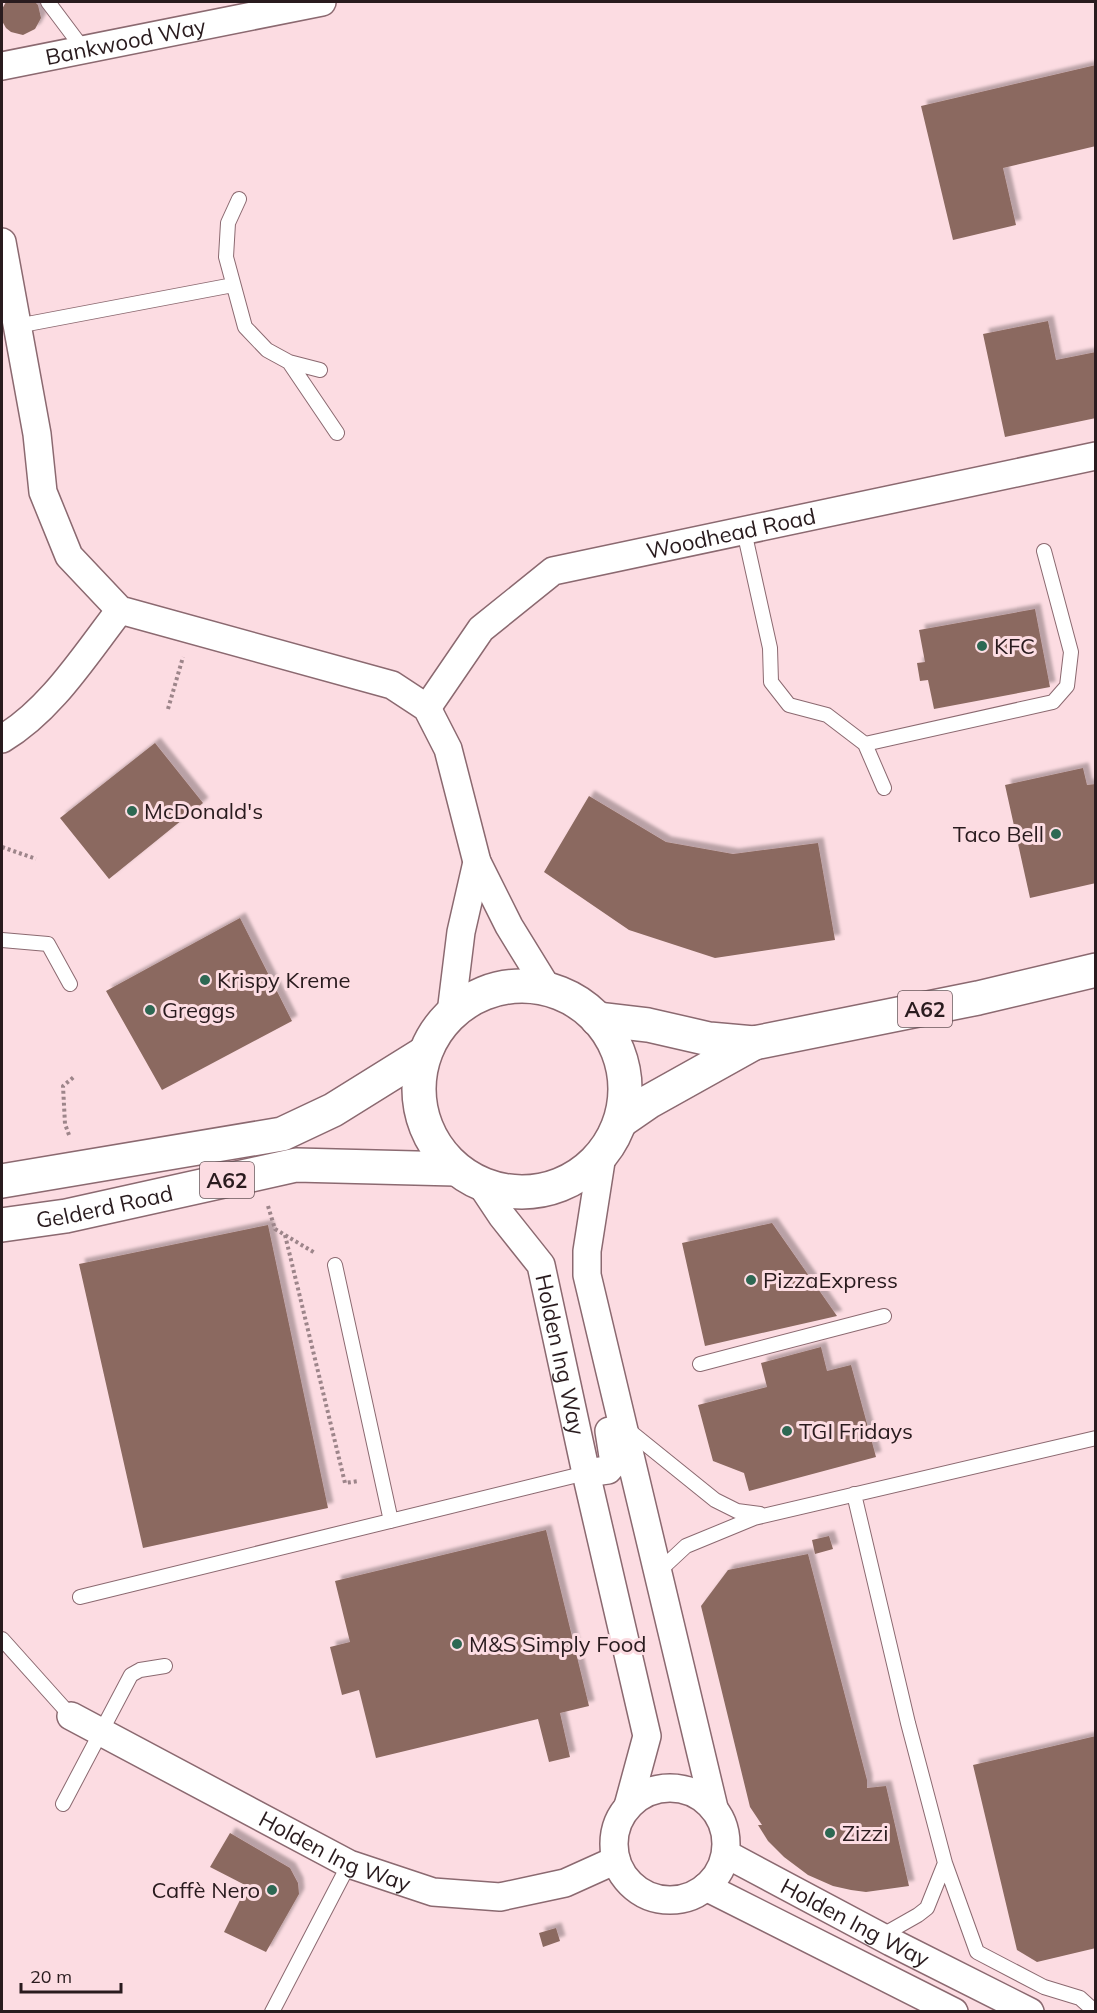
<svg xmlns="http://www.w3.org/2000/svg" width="1097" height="2013" font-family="Mulish,sans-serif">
<defs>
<filter id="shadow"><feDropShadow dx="5.5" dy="-5.5" stdDeviation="1.5" flood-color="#0004"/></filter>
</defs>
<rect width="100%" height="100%" fill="#fcdce2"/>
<path fill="#8b6960" filter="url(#shadow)" d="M6,2h29l3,3 3,13 -6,11 -12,6 -12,-3 -5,-4 -4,-7v-12z
M1096,65v81l-93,22 13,57 -63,15 -32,-134z
M1048,321l8,39 40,-8v66l-91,19 -22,-103z
M1035,609l15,78 -116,22 -6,-29 -8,1 -3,-18 8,-1 -6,-32z
M155,743l48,60 -94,76 -49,-61z
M1083,768l4,17 9,-1v99l-66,15 -25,-113z
M589,796l77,46 67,12 85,-11 17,97 -120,18 -86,-28 -85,-58z
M240,918l52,103 -130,69 -56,-99z
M772,1223l65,93 -132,30 -23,-103z
M268,1225l60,283 -185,40 -64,-284z
M821,1347l6,24 24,-6 25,92 -127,34 -5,-18 -31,-12 -15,-56 69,-18 -6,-24z
M546,1530l43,176 -29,7 10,44 -21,5 -11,-43 -162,39 -17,-68 -17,5 -12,-48 20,-5 -15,-61z
M829,1536l4,13 -18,5 -3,-14z
M808,1554l59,226v8l19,-2 23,100 -43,6 -15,-2 -18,-4 -25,-11 -24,-18 -16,-16 -10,-16h4l-12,-18 -49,-201 27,-36z
M1096,1736v212l-59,14 -20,-12 -44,-185z
M230,1833l60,35 8,15 1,11 -33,58 -42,-20 23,-46 -37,-19z
M556,1928l4,13 -17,6 -4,-14z"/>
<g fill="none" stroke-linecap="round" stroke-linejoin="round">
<g stroke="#8b6970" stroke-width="16">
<path id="lane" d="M48,2l36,48
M239,199l-11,24 -2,34 19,70 22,23 22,12 31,8
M17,326l216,-41
M289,362l48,71
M744,531l26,117 1,34 18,23 38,10 38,29 19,44
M865,744l188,-42 14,-16 4,-34 -27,-101
M2,940l46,4 22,40
M335,1265l56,256
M700,1364l184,-48
M627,1429l88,71 22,11 23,3
M854,1494l54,229 37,140 32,89 67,35 36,11 11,10 1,4
M658,1572l28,-26 68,-28 342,-80
M80,1597l506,-124
M2,1639l69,77
M63,1804l68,-129 9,-5 25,-4
M881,1936l37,-21 9,-7 18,-45
M272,2012l77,-148"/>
</g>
<g stroke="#8b6970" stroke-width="30">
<g id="street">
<path id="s1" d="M2,66l320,-64"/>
<path d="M2,242l35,192 6,58 26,64 51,54 272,75 35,23 21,41 29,113 32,64 40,65"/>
<path id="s2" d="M427,708l54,-79 72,-58 543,-115"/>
<path d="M2,739c49,-29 83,-84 118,-129"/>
<path d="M451,1013l10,-81 16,-70"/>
<path d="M602,1155l-15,96v24l127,533"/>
<path id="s3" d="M480,1183l22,33 39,49 45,208 61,263 -19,70"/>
<path d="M586,1473l22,-3 6,-7 -5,-32"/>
<path id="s4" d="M71,1716l278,148 84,28 67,5 65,-14 51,-23"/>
<circle cx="670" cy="1844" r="56"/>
<path id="s5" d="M726,1854l165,88 139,70"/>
<path d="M706,1887l248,125"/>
</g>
</g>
<g stroke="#8b6970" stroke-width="36">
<g id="primary">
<circle cx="522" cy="1089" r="103"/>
<path d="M597,1019l51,6 61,14 45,4 224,-45 118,-28"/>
<path d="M621,1121l29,-20 104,-58"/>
<path d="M2,1181l280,-47 51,-24 90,-56"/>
<path id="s6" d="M2,1225l64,-9 230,-51 159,4"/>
</g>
</g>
<path stroke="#9d858a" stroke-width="4" stroke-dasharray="3 3" stroke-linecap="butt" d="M168,709l15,-52
M2,847l34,12
M69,1135l-4,-11 -2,-38 12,-10
M268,1206l7,23 40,24
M285,1235l60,248 14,-2"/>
<use href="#lane" stroke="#fff" stroke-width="14"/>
<use href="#street" stroke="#fff" stroke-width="27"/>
<use href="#primary" stroke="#fff" stroke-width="33"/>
</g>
<g fill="#2d6853" stroke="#fcdce2" stroke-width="2">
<circle cx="982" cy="646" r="6"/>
<circle cx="132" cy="811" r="6"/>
<circle cx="1056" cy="834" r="6"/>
<circle cx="205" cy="980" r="6"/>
<circle cx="150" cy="1010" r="6"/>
<circle cx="751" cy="1280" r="6"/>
<circle cx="787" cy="1431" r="6"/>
<circle cx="457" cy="1644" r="6"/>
<circle cx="830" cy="1833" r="6"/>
<circle cx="272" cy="1890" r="6"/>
</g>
<g text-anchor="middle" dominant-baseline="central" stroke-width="6" stroke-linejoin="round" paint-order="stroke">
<g fill="#fcdce2" stroke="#685559" stroke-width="1.5">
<rect x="898" y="991" width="54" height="36" rx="4.5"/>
<rect x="200" y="1162" width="54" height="36" rx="4.5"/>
</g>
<g font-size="21" font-weight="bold" fill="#291b1e">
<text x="925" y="1009">A62</text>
<text x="227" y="1180">A62</text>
</g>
<g font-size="22" fill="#291b1e" stroke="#fcdce2">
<text stroke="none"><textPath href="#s1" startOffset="126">Bankwood Way</textPath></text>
<text stroke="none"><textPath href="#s2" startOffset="370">Woodhead Road</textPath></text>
<text stroke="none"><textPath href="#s6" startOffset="104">Gelderd Road</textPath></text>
<text stroke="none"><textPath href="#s3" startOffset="194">Holden Ing Way</textPath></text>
<text stroke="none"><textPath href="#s4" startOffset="297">Holden Ing Way</textPath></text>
<text stroke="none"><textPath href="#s5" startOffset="146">Holden Ing Way</textPath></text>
</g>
<g font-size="22" fill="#291b1e" stroke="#fcdce2" text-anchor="start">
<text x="994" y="646">KFC</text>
<text x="144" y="811">McDonald's</text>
<text x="1044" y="834" text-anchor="end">Taco Bell</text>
<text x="217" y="980">Krispy Kreme</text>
<text x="162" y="1010">Greggs</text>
<text x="763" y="1280">PizzaExpress</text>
<text x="799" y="1431">TGI Fridays</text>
<text x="469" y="1644">M&amp;S Simply Food</text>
<text x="842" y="1833">Zizzi</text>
<text x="260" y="1890" text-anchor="end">Caffè Nero</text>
</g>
</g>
<rect width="1097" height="2013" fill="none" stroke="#291b1e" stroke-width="6"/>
<path d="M21 1983v9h100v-9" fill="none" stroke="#291b1e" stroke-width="3"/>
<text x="30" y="1983" font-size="18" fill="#291b1e" stroke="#fcdce2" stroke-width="4.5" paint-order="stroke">20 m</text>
</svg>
